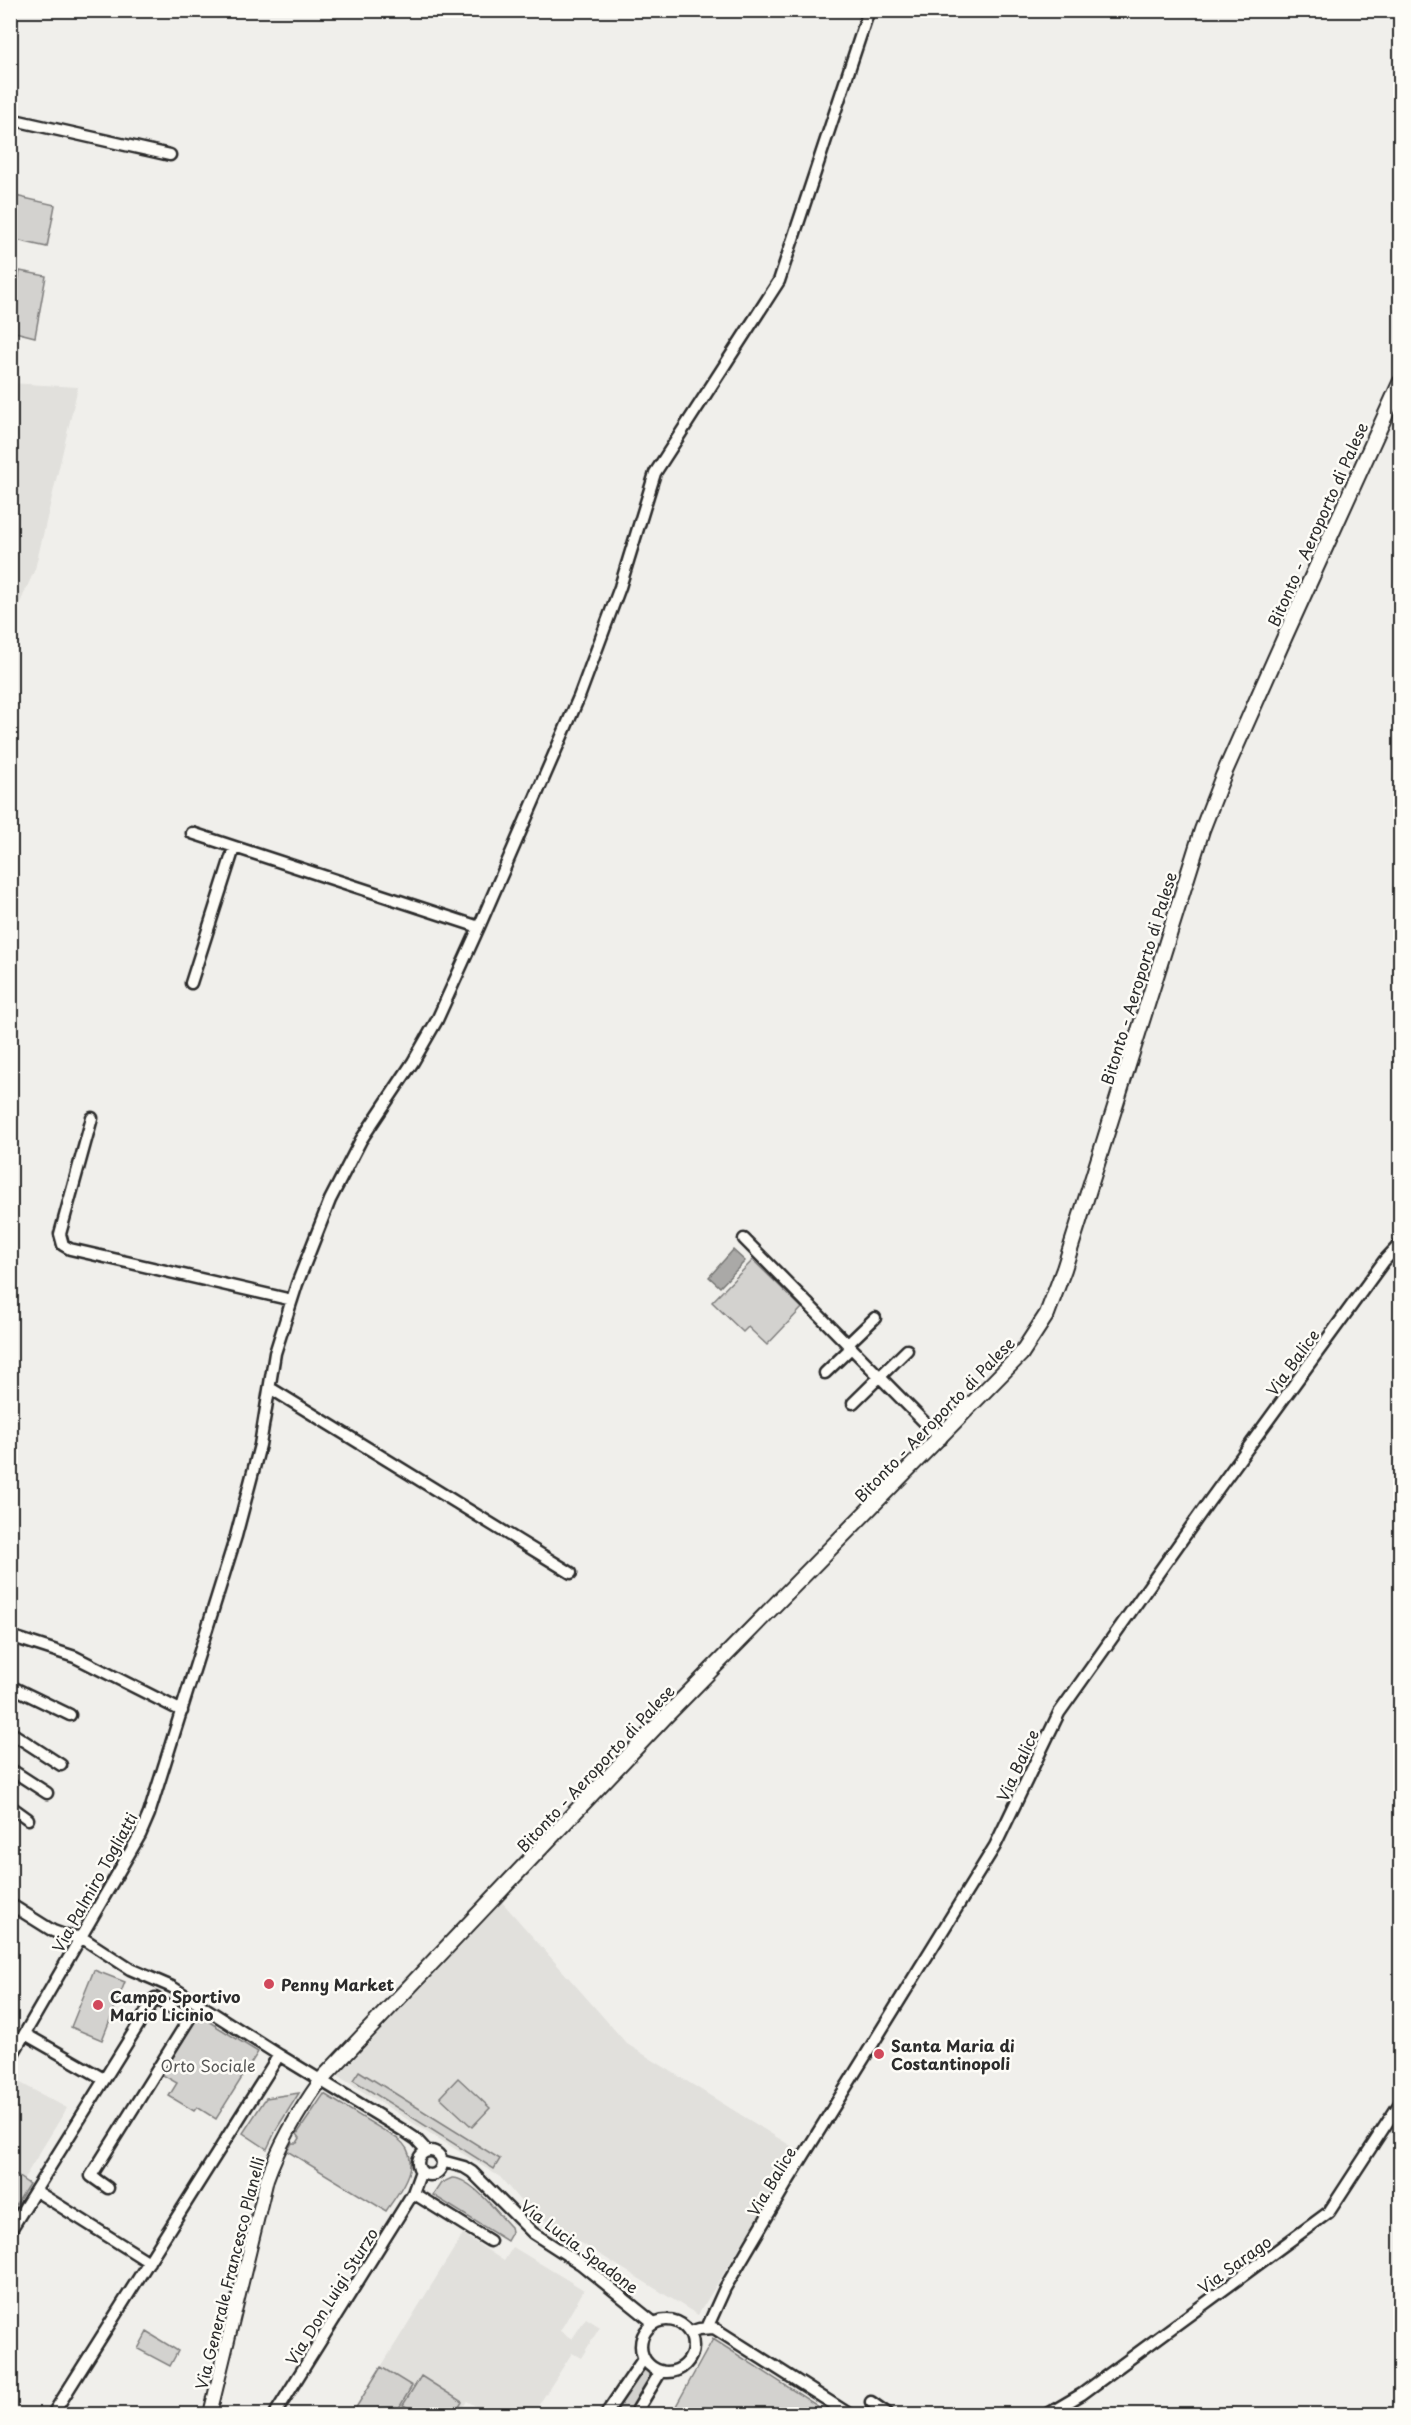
<svg xmlns="http://www.w3.org/2000/svg" width="1411" height="2425" font-family="'Playpen Sans',sans-serif">
<rect width="100%" height="100%" fill="#f0efeb"/>
<filter id="ink" filterUnits="userSpaceOnUse"><feTurbulence type="fractalNoise" baseFrequency=".0167" numOctaves="2"/><feDisplacementMap in="SourceGraphic" scale="12" xChannelSelector="R" yChannelSelector="G"/><feConvolveMatrix kernelMatrix="1 2 1 2 8 2 1 2 1" color-interpolation-filters="sRGB"/></filter>
<g filter="url(#ink)">
<path fill="#e1e0dc" d="M10,383l68,4 -43,182 -20,45 -5,-1z
M502,1902l125,142 172,107 -101,164 -170,-105 -28,-33 -162,-101z
M15,2080l52,28 -44,72 -12,-8v-83z
M463,2234l41,27 9,-14 71,43 -24,41 12,8 14,-21 14,9 -19,31 -9,-5 -39,61h-44l-22,-13 -9,13h-49l-10,-6 13,-22 -31,-19z"/>
<path fill="#d3d2cf" stroke="#7f7e7d" stroke-width="1.5" d="M11,195l44,10 -8,42 -36,-8z
M20,271l26,5 -11,61 -24,-6v-13z
M753,1260l49,48 -35,37 -19,-18 -5,5 -31,-30z
M94,1970l31,12 -23,58 -31,-13z
M198,2015l60,37 -42,67 -19,-12 -3,4 -25,-15 8,-13 -16,-9z
M359,2071l141,88 -6,10 -141,-89z
M458,2078l32,30 -18,19 -32,-30z
M299,2093l-22,35 -10,21 -24,-16 23,-35z
M324,2094l74,45c28,21 1,53 -12,72l-99,-60 5,-8h5l3,-5 -3,-4z
M11,2172l18,12 -18,29z
M452,2178c19,-1 46,36 59,49l1,5 -5,9 -74,-46 8,-12z
M147,2332l31,19 -8,15 -32,-17z
M713,2339l117,75h-145l-9,-8z
M645,2366l9,9 -25,39h-16z
M381,2367l31,19 -13,22 -4,-1 -5,7h-38z
M421,2376l41,26 -7,12h-36l-16,-9z"/>
<path fill="#aaa9a7" stroke="#777775" stroke-width="1.5" d="M733,1250l12,11 -25,26 -11,-10z"/>
<g fill="none" stroke-linecap="round" stroke-linejoin="round">
<g stroke="#2b2b2b" stroke-width="15">
<path id="minor" d="M10,119l160,36
M192,833l287,94
M191,983l43,-135
M92,1118l-32,116 3,11 7,4 222,51
M744,1239l197,200
M848,1344l27,-26
M825,1373l26,-25
M270,1388l301,185
M853,1403l54,-53
M10,1636l65,21 107,54
M10,1686l60,29
M10,1732l51,33
M10,1769l37,24
M10,1806l18,13
M10,1904l43,27 14,5 14,1 49,32 42,18 107,68
M25,2034l79,45
M10,2059l130,-224 9,-21 87,-278 24,-91 15,-92 22,-69 33,-84 31,-60 52,-78 24,-42 42,-93 100,-230 41,-110 35,-114 124,-192 90,-271
M418 2163a12 12 0 1 1 24 0a12 12 0 1 1-24 0Z
M442,2161l22,6 8,5 61,61 48,31 73,59
M36,2191l113,71
M413,2193l77,48
M10,2231l145,-233 34,21 -98,157 17,12
M641 2346a26 26 0 1 1 52 0a26 26 0 1 1-52 0Z
M707,2328l18,-40 63,-107 207,-335 64,-133 151,-213 174,-239 16,-17
M690,2332l9,-3 15,-1 135,86
M10,2352h1
M871,2402l17,12
M53,2414l226,-359 125,76 12,8 11,12
M275,2414l138,-221 8,-22
M606,2414l38,-56
M635,2414l26,-43
M1048,2414l34,-20 247,-182 71,-109"/>
</g>
<g stroke="#2b2b2b" stroke-width="16">
<path id="tertiary" d="M210,2414l57,-235c13,-37 31,-67 54,-99"/>
</g>
<g stroke="#2b2b2b" stroke-width="18">
<path id="secondary" d="M321,2080l345,-364 355,-362 26,-40 17,-45 138,-439 21,-54 63,-142 114,-251"/>
</g>
<use href="#minor" stroke="#fdfcf7" stroke-width="10"/>
<use href="#tertiary" stroke="#fdfcf7" stroke-width="12"/>
<use href="#secondary" stroke="#fdfcf7" stroke-width="14"/>
</g>
</g>
<g fill="#d1495b" stroke="#fdfcf7" stroke-width="2">
<circle cx="269" cy="1984" r="6"/>
<circle cx="98" cy="2005" r="6"/>
<circle cx="879" cy="2054" r="6"/>
</g>
<g text-anchor="middle" dominant-baseline="central" stroke-width="5" stroke-linejoin="round" paint-order="stroke">
<g font-size="16" fill="#2b2b2b" stroke="#fdfcf7">
<text transform="translate(1317 524) rotate(-66)">Bitonto - Aeroporto di Palese</text>
<text transform="translate(1138 978) rotate(-73)">Bitonto - Aeroporto di Palese</text>
<text transform="translate(1292 1362) rotate(-54)">Via Balice</text>
<text transform="translate(934 1419) rotate(-46)">Bitonto - Aeroporto di Palese</text>
<text transform="translate(1017 1765) rotate(-65)">Via Balice</text>
<text transform="translate(595 1768) rotate(-47)">Bitonto - Aeroporto di Palese</text>
<text transform="translate(94 1882) rotate(-61)">Via Palmiro Togliatti</text>
<text transform="translate(771 2181) rotate(-59)">Via Balice</text>
<text transform="translate(580 2246) rotate(37)">Via Lucia Spadone</text>
<text transform="translate(1234 2264) rotate(-36)">Via Sarago</text>
<text transform="translate(229 2273) rotate(-76)">Via Generale Francesco Planelli</text>
<text transform="translate(331 2296) rotate(-58)">Via Don Luigi Sturzo</text>
</g>
<g font-size="16" font-weight="bold" fill="#2b2b2b" stroke="#fdfcf7" text-anchor="start">
<text x="281" y="1984">Penny Market</text>
<text x="110" y="1996">Campo Sportivo<tspan x="110" dy="18">Mario Licinio</tspan></text>
<text x="891" y="2045">Santa Maria di<tspan x="891" dy="18">Costantinopoli</tspan></text>
</g>
<g font-size="16" fill="#555554" stroke="#fdfcf7">
<text x="208" y="2065">Orto Sociale</text>
</g>
</g>
<rect width="1411" height="2425" fill="none" stroke="#fdfcf7" stroke-width="36"/>
<rect x="18" y="18" width="1375" height="2389" fill="none" stroke="#2b2b2b" stroke-width="2" filter="url(#ink)"/>
</svg>
